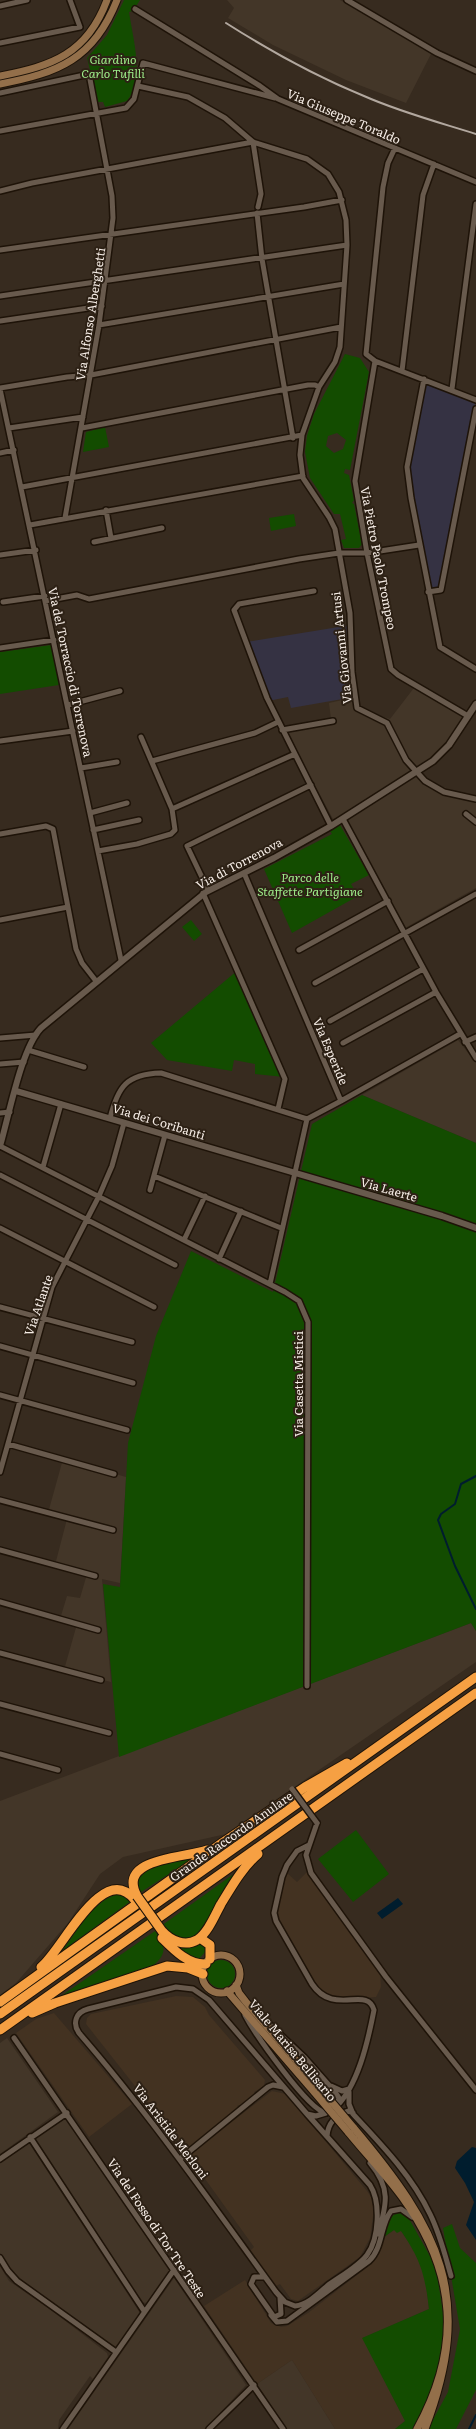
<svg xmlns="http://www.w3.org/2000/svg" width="476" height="2429" font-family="Literata,serif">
<rect width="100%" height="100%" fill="#372b1f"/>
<path fill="#433221" d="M308,1871l72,101 1,15 -5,10 -39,3 -16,-8 -42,-69 -2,-9 9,-42 11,10z
M176,1996l17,1 12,10 4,8 56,65 -1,6 -10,6v4l-11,9h-5l-3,6 -48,41 -101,-128 1,-6 4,-4z
M54,2013l78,91 -43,33 -73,-104 20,-14z
M272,2091l14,3 81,97 4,6 3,12 -4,29 -10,19 -62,44 -7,-2 -11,-15 -4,2 -26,-35 4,-4 -64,-89 4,-7z
M394,2230l7,1 12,17 12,27 4,34 -66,29 42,83 -10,8h-60l-43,-69 -35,24 -53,-78 41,-26 26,43 10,4 6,-1 21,-13 62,-48 9,-13 5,-15z"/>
<path fill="#433628" d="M227,0h113l92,52 -26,51 -60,-23 -73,-35 -45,-27 6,-10z
M417,684l50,28 -27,40 -22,15 14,16 38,13 6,-1v93l-71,40 -61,-113 -11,4 -49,-91 47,-9 -2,-16 27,-6 5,12 29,10z
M458,1040l18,23v80l-114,-48z
M63,1459l63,18 -6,106 -18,-4 9,103 -47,-12 13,-46 -17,-5 7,-23 13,2 7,-24 -32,-9 12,-46 -19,-6z
M471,1623l5,8v31l-250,172 -103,23 -23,17 -32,49 -52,60 -16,12v-194z
M7,2038l51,74 -58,42v-111z
M66,2118l104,152 -23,33 -6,-1 -107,-163z
M29,2143l111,170 -25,37 -104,-78 -11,-18v-91z
M0,2266l9,15 42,29 56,43 1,4 -15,22 -3,-3 -31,44 -1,9h-58z
M174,2278l72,107 -41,44h-137z
M292,2360l43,69h-48l-30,-45z"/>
<path fill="#353243" d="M424,379l52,21 -35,190 -13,2 -21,-125z
M351,625l3,72 -63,11 -3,-11 -20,4 -22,-59z"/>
<path fill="#134c00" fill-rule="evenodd" d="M124,0h16l-7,11 -4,1c4,27 16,66 -2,89l-22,6 -2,-5h-5l-11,-44 20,-23z
M345,354l15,4 9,14 -18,93 -1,5 -5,-1 -1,4 5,2 5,25 -2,3 2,1 8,40 -3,4h-15l-3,-8 5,-1 -6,-25h-6l-24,-36 -5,-26 2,-16 7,-22zM337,433l9,7 -3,9 -9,4 -8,-7 2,-10z
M105,427l4,20 -26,5 3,-20z
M294,514l2,12 -25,5 -2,-13z
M51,645l8,40 -59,9v-42z
M340,825l29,50 -18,9 7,12 -66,37 -28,-64 68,-35 -2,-3z
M191,920l11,14 -8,7 -12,-14z
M238,970l46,107 -29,-3v-10l-21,-4 -2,11 -65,-11 -16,-17z
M362,1095l114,48v488l-5,-8 -352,134 -16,-173 17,3 8,-144 28,-107 35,-85 82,41 39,-168z
M356,1830l33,44 -36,28 -35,-43z
M197,1856l-56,36 -3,-7 1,-7 12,-11z
M235,1873l2,1 -36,58 -10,7h-13l-17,-13z
M120,1894l11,7 -69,50c15,-19 32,-53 58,-57z
M155,1931c10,13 13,22 -1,34l-93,31z
M199,1942l6,4 1,5 -8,9 -10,-4 -15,-12z
M207 1974a14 14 0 1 1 28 0a14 14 0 1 1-28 0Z
M398,2212l9,3 29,52 9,59 -6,40 -8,27 -17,36h-19l10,-8 -43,-83 67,-29c-4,-34 -8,-49 -28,-78l-4,2 -3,-3 -10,7 7,-20z
M452,2224l8,24 16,15v127l-20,39h-28l20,-37 12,-63 -17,-101z"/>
<path fill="#001d2e" d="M398,1898l5,6 -21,15 -5,-6z
M472,2147l4,1v92l-10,-15 8,-23 -9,-19 -10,-15 2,-7z"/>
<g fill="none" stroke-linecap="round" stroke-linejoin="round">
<path stroke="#001d2e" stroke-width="2" d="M476,1476l-15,8 -6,20 -14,10 -3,6 17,46 21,43
M469,2429l7,-14"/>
<g stroke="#1e1308" stroke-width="8">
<path id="minor" d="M347,0l90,53 39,18
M0,6l27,-6
M135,9l125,77 18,13 198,83
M0,43l80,-16 -10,-27
M138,86l50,11 37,21 28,24 54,17 21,15 11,18 7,28 1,25 -7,102 -5,15 -16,25 -17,48 -2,20 3,23 26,39 6,12 15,84 2,59 5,36 30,15 19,37 19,21 19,11 32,7
M0,93l89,-19 23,122 1,22 -14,107 -34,193
M0,131l126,-23 8,-9 9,-36 132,35
M253,142l8,52 -3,13
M395,148l-7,15 -5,24 -17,167 9,7 101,39
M0,191l32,-8 221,-41
M257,213l5,46 31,179
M0,250l304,-43 38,-7
M0,296l347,-51
M0,321l102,-15
M99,325l245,-41
M375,361l-20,120 12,72 24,116 7,6 70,41
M402,371l21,-176 11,-31
M424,379l-17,88 4,31 29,149 36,22
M0,388l67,-11 24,-2 250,-48
M0,389l121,571
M452,389l24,-185
M9,428l74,-11
M82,428l226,-43h7l4,2
M0,453l14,-3
M22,487l280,-52
M106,510l5,28
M30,525l273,-49
M94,542l68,-14
M0,555l36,-5
M314,591l-75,13 -5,6 33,88 64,128
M428,592l13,-2 35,-181
M45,601l32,-6 12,4 210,-40 40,-6h28l52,-8
M3,602l42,-6
M0,648l54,-8
M68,705l52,-14
M282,730l51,-9
M0,741l73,-10
M152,761l103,-28 23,-11
M81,768l36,-6
M172,809l123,-55
M90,813l37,-10
M466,814l10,8
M343,819l93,173 40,66
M93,830l46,-10
M0,834l46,-8 7,3 23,120 6,14 14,18
M98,851l39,-7 34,-10 4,-4 -3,-21 -31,-72
M244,873l97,228 -34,18 -37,165
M208,890l-21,-44 124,-61
M203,893l82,186 -7,30
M0,920l68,-13
M299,950l89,-49
M315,983l161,-89
M330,1021l93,-52
M0,1038l36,-3
M465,1042l11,-5
M343,1043l93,-51
M28,1050l56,17
M0,1064l24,-2
M341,1101l119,-67
M0,1113l10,-1
M110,1118c8,-31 16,-44 51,-45l146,46
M0,1146l285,146 14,9 9,21 -1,364
M43,1167l18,-63
M0,1175l175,90
M154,1176l127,52
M150,1190l15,-55
M0,1228l154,79
M184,1240l21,-44
M219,1259l22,-48
M0,1307l132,35
M0,1346l133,37
M0,1395l127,35
M8,1444l106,30
M0,1472l52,-185 47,-91 13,-30 12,-43
M0,1500l113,30
M0,1550l95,26
M0,1602l98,28
M0,1653l101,27
M0,1704l109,29
M0,1754l58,16
M317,1823l-11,32 5,18 75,104 90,113
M309,1845l-12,6 -10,14 -5,12 -8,36 2,8 36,63c22,33 55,1 62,26 -6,31 -16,77 -40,99
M245,2015c10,19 63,95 81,98
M266,2021l38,36 31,35 4,6 -2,7
M14,2038l269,391
M331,2086l11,5 7,-2
M349,2092v12l4,10c28,30 59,62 77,100 10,20 15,41 21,62
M307,2114l63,71c11,17 9,54 -3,70 -9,12 -28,22 -40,31 -9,8 -20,19 -32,20l-10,-4 -9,-10c-64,-88 -126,-177 -197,-259 -7,-10 -3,-21 9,-24l88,-22 17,2 16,11 98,114 9,2 10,-3
M327,2136c1,-13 9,-21 21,-25l5,2
M30,2137l114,174
M0,2159l67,-46
M180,2159l88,-72 5,-2 10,2
M370,2163c21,25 17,41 8,71
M0,2258l8,13 9,10 99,71
M265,2277h-11l-3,7 23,33 7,-3 -1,-17
M271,2315l6,7 10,-1 82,-60c14,-13 11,-36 22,-50l10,-2 11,8
M63,2429l111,-159
M209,2429l45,-44"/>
</g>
<g stroke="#1e1308" stroke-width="9">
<path id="tertiary" d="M16,1091l426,125 34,12
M0,1146c9,-30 21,-97 41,-118l165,-136 68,-34 57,-32 102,-65 16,-16 27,-41"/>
</g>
<g stroke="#1e1308" stroke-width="9">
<path id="secondary" d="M0,76c52,-10 87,-22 107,-76
M0,84c58,-11 94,-25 117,-84
M202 1974a19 19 0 1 1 38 0a19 19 0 1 1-38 0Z
M236,1985l3,8 7,9 74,86
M227,1991l88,102
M353,2127c86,102 123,169 72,302
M348,2132c18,22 37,42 54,65 55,76 60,150 15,232"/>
</g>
<g stroke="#1e1308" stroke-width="11">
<path id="motorway" d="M137,1896c-21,-39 50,-38 70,-46
M162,1931c9,10 23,16 35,9 11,-7 18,-25 24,-36 11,-18 21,-36 37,-50
M162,1938c11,11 26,27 44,26
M200,1938l10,7v14
M41,1967c21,-16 61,-106 93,-68
M0,2002l222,-159 83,-56 42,-24
M32,2013l23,-10 112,-37 21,2 15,6
M0,2014l476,-337
M0,2030l476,-337"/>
</g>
<use href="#minor" stroke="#685a4d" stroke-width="5"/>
<use href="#tertiary" stroke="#685a4d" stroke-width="6"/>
<use href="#secondary" stroke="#936f4a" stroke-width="7"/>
<use href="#motorway" stroke="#f6a043" stroke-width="9"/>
<path stroke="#b2a89f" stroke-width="2" d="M226,23c44,28 89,53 138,73 36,16 74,26 112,38"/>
<g stroke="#1e1308" stroke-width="8" stroke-linecap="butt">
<path id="minor-bridge" d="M292,1789l25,34"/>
</g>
<g stroke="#1e1308" stroke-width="9" stroke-linecap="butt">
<path id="secondary-bridge" d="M320,2088l33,39
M315,2093l33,39"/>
</g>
<g stroke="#1e1308" stroke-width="11" stroke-linecap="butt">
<path id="motorway-bridge" d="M137,1896l25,35"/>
</g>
<use href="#minor-bridge" stroke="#685a4d" stroke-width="5"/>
<use href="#secondary-bridge" stroke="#936f4a" stroke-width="7"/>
<use href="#motorway-bridge" stroke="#f6a043" stroke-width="9"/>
</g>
<g text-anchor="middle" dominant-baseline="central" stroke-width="4" stroke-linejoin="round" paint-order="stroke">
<g font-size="12" font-style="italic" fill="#9eed8a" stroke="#2d2115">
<text x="113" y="59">Giardino<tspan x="113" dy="14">Carlo Tufilli</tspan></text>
<text x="310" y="877">Parco delle<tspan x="310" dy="14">Staffette Partigiane</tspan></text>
</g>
<g font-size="12" fill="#f6ede6" stroke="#2d2115">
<text transform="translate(344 116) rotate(23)">Via Giuseppe Toraldo</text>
<text transform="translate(90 314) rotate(-81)">Via Alfonso Alberghetti</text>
<text transform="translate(379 558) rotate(79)">Via Pietro Paolo Trompeo</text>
<text transform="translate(341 648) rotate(-96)">Via Giovanni Artusi</text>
<text transform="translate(71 672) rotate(78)">Via del Torraccio di Torrenova</text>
<text transform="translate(239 863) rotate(-28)">Via di Torrenova</text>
<text transform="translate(331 1051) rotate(67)">Via Esperide</text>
<text transform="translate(159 1121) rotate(17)">Via dei Coribanti</text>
<text transform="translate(389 1189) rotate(16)">Via Laerte</text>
<text transform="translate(38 1305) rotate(-71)">Via Atlante</text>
<text transform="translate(298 1384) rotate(-90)">Via Casetta Mistici</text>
<text transform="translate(231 1836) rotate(-35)">Grande Raccordo Anulare</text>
<text transform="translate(293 2050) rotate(50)">Viale Marisa Bellisario</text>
<text transform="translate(171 2131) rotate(53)">Via Aristide Merloni</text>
<text transform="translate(157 2228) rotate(56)">Via del Fosso di Tor Tre Teste</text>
</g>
</g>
</svg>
